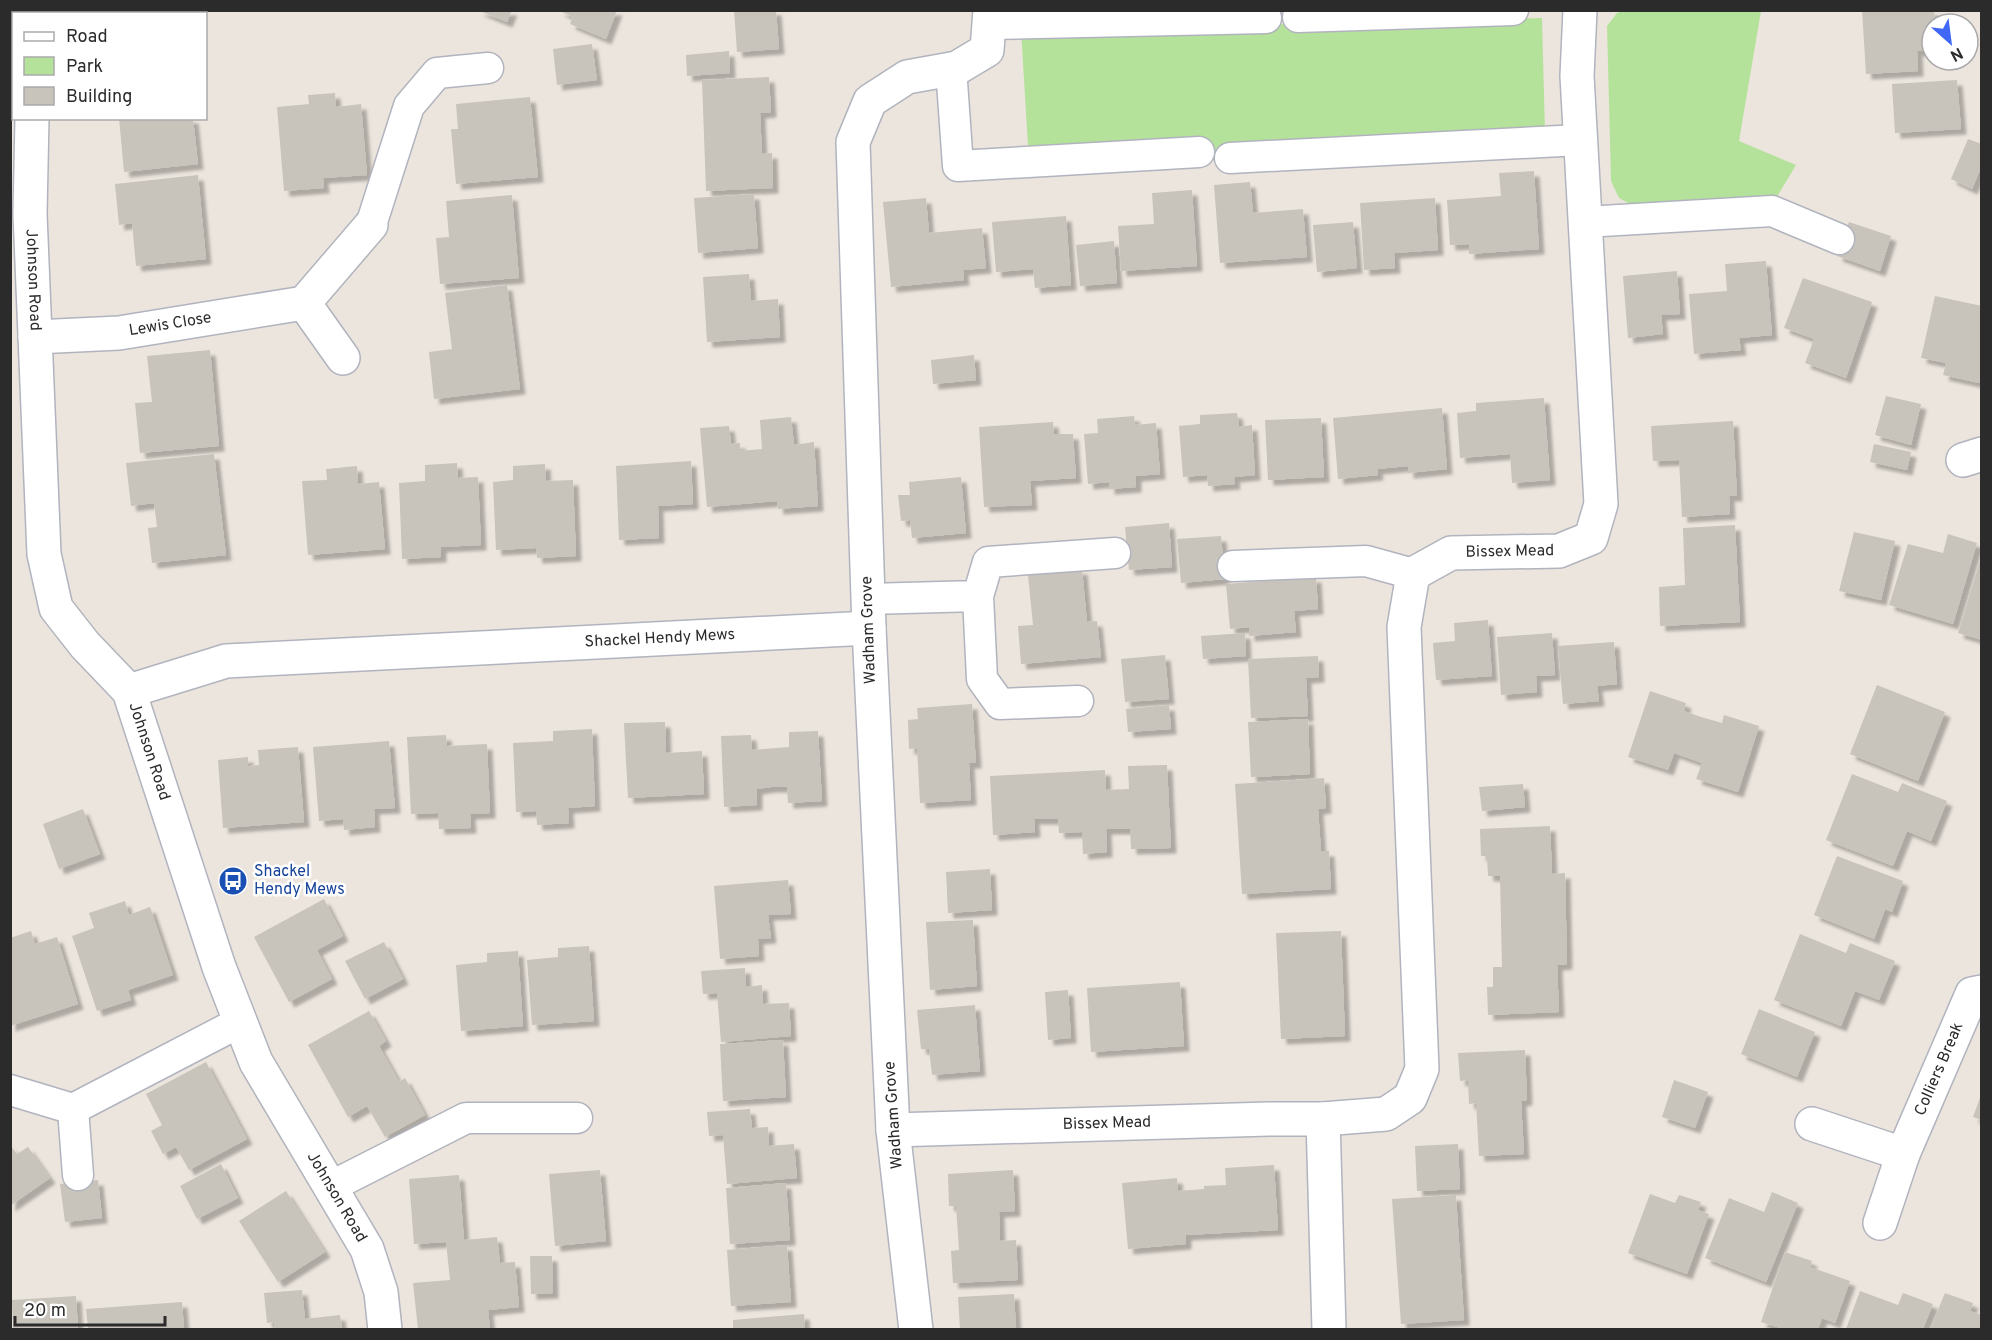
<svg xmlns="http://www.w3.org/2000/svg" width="1992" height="1340" font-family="Overpass,sans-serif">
<defs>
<filter id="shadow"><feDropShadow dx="5.5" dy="5.5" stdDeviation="1.5" flood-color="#0004"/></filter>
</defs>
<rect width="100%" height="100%" fill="#ece5dd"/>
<path fill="#b5e29a" d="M1622,11h139l-22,130 57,24 -21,35 -145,4 -11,-6 -8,-17 -4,-155 10,-13z
M1542,18l3,114 -516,30 -8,-132z"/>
<path fill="#c8c3bb" filter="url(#shadow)" d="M191,10l-1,4h-65l-7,-3z
M477,10h35l-5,12z
M558,10h59l-11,29 -36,-15 3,-7z
M734,10h42l3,39 -42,3z
M1862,10h72l1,14h-3v5h-3l1,21 -13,1 1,20 -52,3z
M592,44l5,36 -40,5 -4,-36z
M729,51l1,22 -43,3 -1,-21z
M769,77l2,35 -11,1 2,41 10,-1 1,35 -67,3 -4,-111z
M1957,80l4,49 -66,4 -3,-49z
M335,93l1,14 25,-3 6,71 -44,3 1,10 -40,3 -7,-84 32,-3 -1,-9z
M530,97l8,80 -82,7 -5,-55h7l-2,-25z
M119,118h74l5,46 -74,8z
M1968,139l14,5v21l-10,24 -21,-10z
M1534,171l5,78 -70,5v-10l-19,1 -3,-45 54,-4 -2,-23z
M198,175l8,84 -70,7 -4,-43 -13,2 -4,-41z
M1250,182l3,31 50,-4 4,48 -87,6 -6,-78z
M1192,190l5,76 -76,5 -3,-45 36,-2 -2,-31z
M754,194l4,54 -60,5 -4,-55z
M512,195l7,83 -79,6 -4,-46 13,-1 -3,-36z
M926,198l3,35 53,-5 4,40 -23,2 1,10 -73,7 -8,-85z
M1435,198l3,52 -44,3 1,15 -31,2 -4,-67z
M1066,216l5,69 -36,3 -2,-19 -37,3 -4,-50z
M1353,222l4,46 -40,4 -4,-47z
M1849,222l42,14 -11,35 -43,-15z
M1114,241l3,42 -37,3 -4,-41z
M1766,261l6,74 -33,3 2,12 -47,4 -5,-60 38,-3 -2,-27z
M1677,271l3,43 -19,1 2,19 -35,4 -5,-62z
M749,274l2,27 27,-2 2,38 -73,5 -4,-65z
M1803,278l69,24 -26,76 -41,-15 9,-24 -30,-11z
M507,285l13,104 -86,10 -5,-47 23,-3 -7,-56z
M1935,296l47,10v65l-3,12 -36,-8 3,-12 -25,-5z
M210,350l9,96 -79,7 -5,-50 17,-1 -5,-46z
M974,355l2,25 -43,4 -2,-24z
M1886,396l35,8 -10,41 -36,-10z
M1544,398l6,82 -38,3 -2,-29 -50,4 -3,-45 19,-2v-8z
M1442,408l5,61 -39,4v-7l-31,3 1,6 -40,4 -5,-61z
M1237,413l2,14 13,-2 3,50 -21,2 1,7 -27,2 -1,-11 -24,2 -4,-51 21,-2v-9z
M1134,416l1,9 21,-2 4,51 -24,2v11l-27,2v-7l-21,2 -4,-50 14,-1 -1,-14z
M791,417l3,28 20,-3 4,64 -40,3 -1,-8 -70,6 -7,-79 29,-2 2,18 9,-1v8l22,-2 -2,-29z
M1321,418l3,59 -56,3 -3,-60z
M1733,421l4,75h-8l1,18 -48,3 -3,-57 -26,1 -2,-35z
M1053,422l1,12h19l3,44 -46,3 2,24 -48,2 -5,-80z
M1874,444l37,8 -4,18 -37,-8z
M214,454l12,101 -74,8 -4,-35 9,-1 -3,-24 -23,3 -5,-43z
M691,461l2,43 -35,2 1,32 -40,2 -3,-74z
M457,463l1,15 20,-1 3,68 -40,2v10l-39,2 -3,-76 26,-2v-16z
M545,464l1,17 27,-1 3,76 -39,2 -1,-10 -40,2 -3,-68 20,-2v-14z
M357,466l1,18 21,-2 6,67 -77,6 -6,-74 25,-1 -1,-11z
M961,477l5,56 -54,5 -2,-18 -9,1 -3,-26h12l-1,-13z
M1169,523l3,44 -43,3 -4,-43z
M1735,525l5,97 -80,4 -1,-39 26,-2 -2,-57z
M1854,532l41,9 -14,59 -42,-9z
M1948,534l29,9 -24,81 -64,-19 19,-61 35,9z
M1221,536l4,43 -44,4 -4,-44z
M1982,554v86l-24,-7z
M1082,569l5,53 10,-1 4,36 -80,7 -3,-38 15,-1 -5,-50z
M1316,577l2,32 -24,2 2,21 -47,4v-9l-19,2 -4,-45z
M1488,620l4,56 -56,4 -3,-37 22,-2 -1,-18z
M1245,633l1,23 -43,3 -2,-23z
M1552,633l3,42 -19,1 1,16 -36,3 -4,-58z
M1614,642l3,42 -20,2 2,15 -36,3 -5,-58z
M1165,655l4,44 -44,3 -4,-43z
M1318,656l1,21 -13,1 2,38 -57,2 -3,-59z
M1877,685l68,27 -27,69 -68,-27z
M1650,691l36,12 -2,8 17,6 21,6 2,-8 35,11 -21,66 -42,-13 6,-16 -28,-10 -6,17 -40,-13z
M972,704l4,59h-7l2,37 -51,3 -3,-55 -8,1 -1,-29 10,-1 -1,-11z
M1169,705l2,24 -43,3 -2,-23z
M1308,719l2,55 -59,3 -3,-55z
M665,722l1,31 36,-2 2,43 -76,4 -4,-75z
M592,729l3,77 -27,2 1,15 -32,2 -1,-14 -20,1 -3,-69 40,-2v-10z
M818,731l4,70 -34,2 -1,-16h-16l-14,2v16l-33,2 -3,-71 30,-1 1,15 37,-3v-15z
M446,735l1,11 40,-2 3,69 -20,1 1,14 -32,1 -1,-16 -27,1 -4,-77z
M389,741l6,67 -21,1 1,18 -31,3 -1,-11 -24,2 -6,-74z
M298,747l6,75 -81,6 -5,-68 30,-3v9l11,-1 -1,-15z
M1167,765l4,83 -40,1 -1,-20h-24l1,23 -24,2 -1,-22 -23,1 -1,-14h-24l1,13 -42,3 -3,-59 115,-6 1,20 23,-1 -1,-23z
M1852,774l46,18 4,-9 45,18 -16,40 -24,-10 -14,35 -67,-26z
M1324,778l2,30 -8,1 3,42h8l2,38 -89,5 -7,-110z
M1523,784l2,23 -43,4 -3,-24z
M83,809l17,45 -41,15 -16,-45z
M1550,826l2,48 13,-1 2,91 -10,1 2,47 -71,3 -1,-28h6v-20h9l-2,-91h-12l-1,-20h-6l-1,-27z
M1837,856l66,25 -11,31 -7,-3 -11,30 -60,-24z
M990,869l2,41 -44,3 -2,-41z
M788,880l3,34 -23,1 3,23 -13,1 1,17 -39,3 -6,-73z
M324,899l19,37 -26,14 15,29 -43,23 -35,-65z
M125,901l4,14 21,-8 23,68 -45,15 3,10 -34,11 -25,-75 22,-8 -5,-15z
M973,920l4,66 -47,4 -4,-68z
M31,931l4,13 22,-7 21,67 -68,22v-88z
M1341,931l4,105 -64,3 -5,-106z
M1800,934l46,19 4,-10 45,18 -16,39 -24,-9 -14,35 -67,-26z
M384,942l19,37 -38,20 -20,-38z
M589,946l5,75 -62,4 -5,-65 31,-3v-9z
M518,951l5,75 -62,5 -5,-66 31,-3v-9z
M745,968l1,19 16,-2 1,19 26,-1 2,33 -70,6 -4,-49 -14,1 -2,-23z
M1180,982l4,64 -93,6 -4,-64z
M1068,990l3,48 -23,2 -3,-48z
M975,1005l5,66 -48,4 -3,-26h-8l-4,-39z
M1759,1009l56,23 -18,45 -56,-23z
M369,1011l17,30 -7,5 20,36 6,-4 20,37 -40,22 -18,-31 -19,11 -40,-72z
M783,1040l3,57 -63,4 -3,-57z
M1525,1050l2,50 -6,1 3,53 -45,2 -3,-53 -7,1 -1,-24 -8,1 -2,-28z
M206,1062l41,77 -58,31 -13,-23 -13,7 -12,-23 11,-6 -16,-31z
M1674,1080l34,12 -13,36 -33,-11z
M1981,1095h1v25l-9,-3z
M750,1109l2,19 16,-1 1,19 25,-2 3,34 -70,6 -4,-49 -14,1 -2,-24z
M1458,1144l2,45 -43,2 -2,-45z
M10,1145l7,9 11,-7 22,31 -40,28z
M221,1164l17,34 -41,21 -17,-33z
M1274,1165l4,65 -92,5v9l-58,5 -6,-66 55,-5 1,13 26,-2v-3l22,-1 -1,-17z
M600,1170l6,71 -51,5 -6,-72z
M1013,1170l2,41 -16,1 1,29 16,-1 2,40 -65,3 -2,-32 8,-1 -3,-44h-7l-1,-32z
M459,1175l5,65 33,-3 3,26 15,-1 4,45 -31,3 2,19h-72l-5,-46 37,-3 -4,-38 -32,2 -5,-65z
M98,1180l4,38 -37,4 -5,-38z
M786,1183l4,57 -60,4 -4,-56z
M286,1191l39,61 -47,30 -39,-61z
M1772,1192l26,11 -32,79 -61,-24 24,-60 35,14z
M1650,1194l25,9 4,-8 22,7 -3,8 11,4 -22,60 -59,-21z
M1456,1195l8,125 -63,4 -9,-125z
M787,1245l4,57 -60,4 -4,-56z
M1785,1252l27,9 -2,6 40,14 -15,42 -13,-5 -4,11h-35l-22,-7z
M530,1256h22l1,37 -22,1z
M302,1290l3,29 35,-4 2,14h-67l-1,-7 -7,1 -3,-30z
M1860,1291l38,14 5,-12 30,11 -10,25h-77z
M1945,1293l28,10 -3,8 12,4v14h-52z
M1014,1294l2,35h-56l-2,-32z
M76,1296l2,33h-65l-1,-29z
M182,1302l2,27h-96l-2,-20z
M804,1314l1,15h-72v-9z"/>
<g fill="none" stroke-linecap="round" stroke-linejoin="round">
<g stroke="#b1b4be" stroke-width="33">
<path id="lane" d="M1298,17l215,-7
M989,24l277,-6
M951,68l7,98 241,-14
M1230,158l350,-18
M1585,222l187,-11 67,28
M371,225l38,-119 28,-33 51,-5
M1233,566l133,-5 47,13
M978,596l10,-34 127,-9
M868,599l110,-3 4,83 18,25 78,-3
M10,1090l63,19
M78,1175l-5,-66 167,-87
M330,1187l136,-69h111"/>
</g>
<g stroke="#b1b4be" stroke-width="36">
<g id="street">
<path d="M44,14v-4"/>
<path id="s1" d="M32,118l-2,96 14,340 12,54 29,37 44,46 90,276 37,95 111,187 14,43 4,38"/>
<path d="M304,303l39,55"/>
<path id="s2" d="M35,337l84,-4 185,-30 67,-78"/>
<path d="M1963,460l19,-6"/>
<path id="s3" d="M129,691l97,-30 643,-33"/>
<path d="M1323,1119l6,211"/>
<path d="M1812,1124l91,30"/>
<path id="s4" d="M893,1130l376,-11h54l63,-5 24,-16 12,-29 -18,-442 9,-53 38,-21 108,-2 32,-13 10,-34 -24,-428 3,-66"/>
<path id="s5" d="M1880,1223l23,-69 69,-160 10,-2"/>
<path d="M916,1330l-23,-200 -24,-502 -16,-486 17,-41 37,-24 50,-9 30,-18 3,-40"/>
</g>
</g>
<use href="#lane" stroke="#fff" stroke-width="30"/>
<use href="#street" stroke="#fff" stroke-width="33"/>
</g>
<defs>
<g id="bus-disc" transform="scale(1.5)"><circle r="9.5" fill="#1a4fb4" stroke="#fff"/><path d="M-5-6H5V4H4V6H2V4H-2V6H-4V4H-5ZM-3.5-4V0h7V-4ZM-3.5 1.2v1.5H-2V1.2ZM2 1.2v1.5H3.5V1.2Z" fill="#fff"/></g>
</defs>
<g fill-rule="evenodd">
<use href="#bus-disc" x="233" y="881"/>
</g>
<g text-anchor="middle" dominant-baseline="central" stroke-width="5" stroke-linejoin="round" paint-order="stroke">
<g font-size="16" fill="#2b2b2b" stroke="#fff">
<text stroke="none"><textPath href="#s1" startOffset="162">Johnson Road</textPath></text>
<text stroke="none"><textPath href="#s2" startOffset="136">Lewis Close</textPath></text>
<text stroke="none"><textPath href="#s4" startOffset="1152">Bissex Mead</textPath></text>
<text transform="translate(869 630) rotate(-92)">Wadham Grove</text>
<text stroke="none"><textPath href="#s3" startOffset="536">Shackel Hendy Mews</textPath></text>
<text stroke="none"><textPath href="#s1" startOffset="666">Johnson Road</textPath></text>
<text stroke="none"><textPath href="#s5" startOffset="165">Colliers Break</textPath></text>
<text transform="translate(894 1115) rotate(-94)">Wadham Grove</text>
<text stroke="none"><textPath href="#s4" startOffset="214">Bissex Mead</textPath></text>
<text stroke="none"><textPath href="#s1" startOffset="1152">Johnson Road</textPath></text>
</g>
<g font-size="16" fill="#164399" stroke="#fff" text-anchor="start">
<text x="254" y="872">Shackel<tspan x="254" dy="18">Hendy Mews</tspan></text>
</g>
</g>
<rect width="1992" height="1340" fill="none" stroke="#2b2b2b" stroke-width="24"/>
<rect x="12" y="12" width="195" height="108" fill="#ffffff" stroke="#aaaaaa" stroke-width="1.5"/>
<rect x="24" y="32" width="30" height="9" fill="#ffffff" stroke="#aaaaaa" stroke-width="1.5"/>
<text x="66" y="42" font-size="18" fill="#2b2b2b">Road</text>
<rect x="24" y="57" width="30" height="18" fill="#b5e29a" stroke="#aaaaaa" stroke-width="1.5"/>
<text x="66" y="72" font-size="18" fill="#2b2b2b">Park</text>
<rect x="24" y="87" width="30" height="18" fill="#c8c3bb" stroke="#aaaaaa" stroke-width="1.5"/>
<text x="66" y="102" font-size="18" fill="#2b2b2b">Building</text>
<g transform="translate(1950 42) rotate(152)"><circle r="28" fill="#ffffff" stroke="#aaaaaa" stroke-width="1.5"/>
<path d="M0-4.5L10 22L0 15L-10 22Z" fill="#4067f6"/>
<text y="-9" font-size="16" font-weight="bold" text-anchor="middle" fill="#2b2b2b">N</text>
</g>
<path d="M15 1316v9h150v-9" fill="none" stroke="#2b2b2b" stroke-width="3"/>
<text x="24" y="1316" font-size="18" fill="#2b2b2b" stroke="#ffffff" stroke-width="4.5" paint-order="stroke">20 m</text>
</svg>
